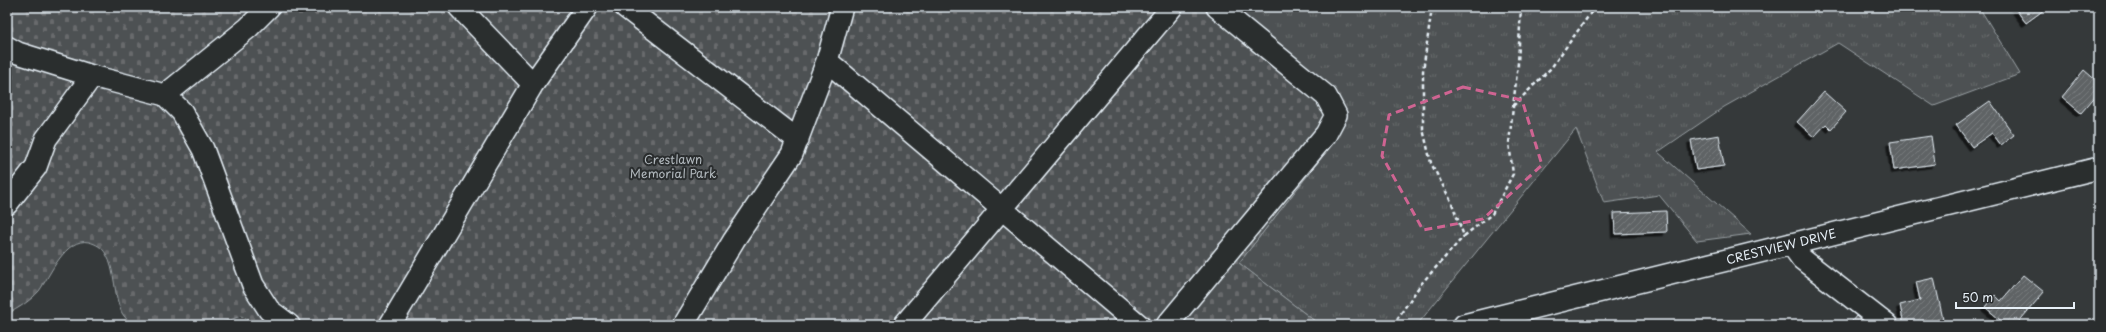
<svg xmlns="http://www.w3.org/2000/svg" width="2106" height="332" font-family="'Playpen Sans',sans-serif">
<defs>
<pattern id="grass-tufts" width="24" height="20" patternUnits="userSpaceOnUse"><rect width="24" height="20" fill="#4d5152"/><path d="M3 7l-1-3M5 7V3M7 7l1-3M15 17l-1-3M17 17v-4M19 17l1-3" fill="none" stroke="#676a6c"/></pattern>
<pattern id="cemetery-stones" width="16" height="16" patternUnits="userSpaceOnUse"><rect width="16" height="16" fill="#4d5152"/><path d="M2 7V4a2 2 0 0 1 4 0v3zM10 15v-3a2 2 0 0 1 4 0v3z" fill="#676a6c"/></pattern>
<pattern id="building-hatch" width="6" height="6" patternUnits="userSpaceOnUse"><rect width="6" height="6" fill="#5f6365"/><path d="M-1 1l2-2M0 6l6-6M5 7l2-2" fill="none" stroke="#767a7c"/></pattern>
<filter id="shadow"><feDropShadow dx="-3.5" dy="3.5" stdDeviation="0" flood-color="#0009"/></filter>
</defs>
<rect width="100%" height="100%" fill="#35393a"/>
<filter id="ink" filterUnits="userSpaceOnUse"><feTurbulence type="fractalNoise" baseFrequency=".025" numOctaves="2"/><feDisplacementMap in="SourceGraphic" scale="8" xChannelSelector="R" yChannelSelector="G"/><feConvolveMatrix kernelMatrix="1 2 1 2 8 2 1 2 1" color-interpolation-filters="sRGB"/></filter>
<g filter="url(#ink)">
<path fill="url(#grass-tufts)" stroke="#9aa1a5" d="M1234,7h745l41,67 -86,32 -96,-63 -114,64 -66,45 93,82 -54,7 -38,-46 -55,8 -28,-74 -159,196h-97l-81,-62 97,-124 -20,-62z"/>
<path fill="url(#cemetery-stones)" stroke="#9aa1a5" d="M7,7h1227l82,70 24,27 -4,35 -97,124 81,62h-1060l-19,-9 -25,9h-84c-3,-4 -8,-8 -10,-12 -9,-18 -6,-42 -16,-59 -4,-7 -10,-10 -17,-12 -24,-5 -39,34 -50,49 -9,10 -20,17 -32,23z"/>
<path fill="url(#building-hatch)" stroke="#e8f1f8" filter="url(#shadow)" d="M2014,7h34l-22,16z
M2084,70l15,13v9l-18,21 -19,-16z
M1824,92l22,20 -15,17 -5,-5 -12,13 -17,-15z
M1990,101l24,34 -13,10 -9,-12 -20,14 -16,-22z
M1719,135l5,31 -28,4 -5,-30z
M1931,136l4,28 -41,6 -4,-28z
M1666,211l1,21 -52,2 -1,-21z
M2023,275l21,17 -28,33h-10l-21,-18 10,-12 6,6z
M1934,278l9,41 -26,6h-13l-4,-20 20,-5 -4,-18z
M1856,316l11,9h-18z"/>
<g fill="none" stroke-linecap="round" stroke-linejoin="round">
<g stroke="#e8f1f8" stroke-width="24">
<path id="minor" d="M459,7l74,77
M625,7l173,133
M7,47l11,6 74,23 73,19 83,-67 21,-21
M827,61l312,264
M165,95l17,17 21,37 50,136 16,25 20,15
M7,204l29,-37 10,-28 46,-63
M1791,244l11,15 85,66
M390,325l143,-241 54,-77
M683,325l51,-85 58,-86 35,-93 15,-54
M904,325l268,-318
M1167,325l159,-191 10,-19 -10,-19 -109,-89
M1464,325l635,-157"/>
</g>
<path stroke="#e8f1f8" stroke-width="2.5" stroke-dasharray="4 3" stroke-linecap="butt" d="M1432,7l-9,64v58l8,34 20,38 13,35 28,-22 21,-40 -4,-31 9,-80 3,-56
M1513,106l38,-38 44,-61
M1393,325l28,-41 43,-48"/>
<use href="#minor" stroke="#2a2d2e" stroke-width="21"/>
</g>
</g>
<path fill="none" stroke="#cf6492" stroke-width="3" stroke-dasharray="8 5" stroke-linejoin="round" d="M1463,87l59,13 20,65 -59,54 -60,11 -41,-74 7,-41z"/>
<g text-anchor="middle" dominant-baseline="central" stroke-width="4" stroke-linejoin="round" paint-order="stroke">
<g font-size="12" fill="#b2b9be" stroke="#2a2d2e">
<text x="673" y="159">Crestlawn<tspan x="673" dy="14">Memorial Park</tspan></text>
</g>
<g font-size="12" fill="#e8f1f8" stroke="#2a2d2e">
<text transform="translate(1781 246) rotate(-14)">CRESTVIEW DRIVE</text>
</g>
</g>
<rect width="2106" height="332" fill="none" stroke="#2a2d2e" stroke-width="24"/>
<rect x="12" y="12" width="2082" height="308" fill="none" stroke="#e8f1f8" stroke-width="1.5" filter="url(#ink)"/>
<path d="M1956 302v6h118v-6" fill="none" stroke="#e8f1f8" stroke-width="2"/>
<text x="1962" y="302" font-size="12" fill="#e8f1f8" stroke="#2a2d2e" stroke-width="3" paint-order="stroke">50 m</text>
</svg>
